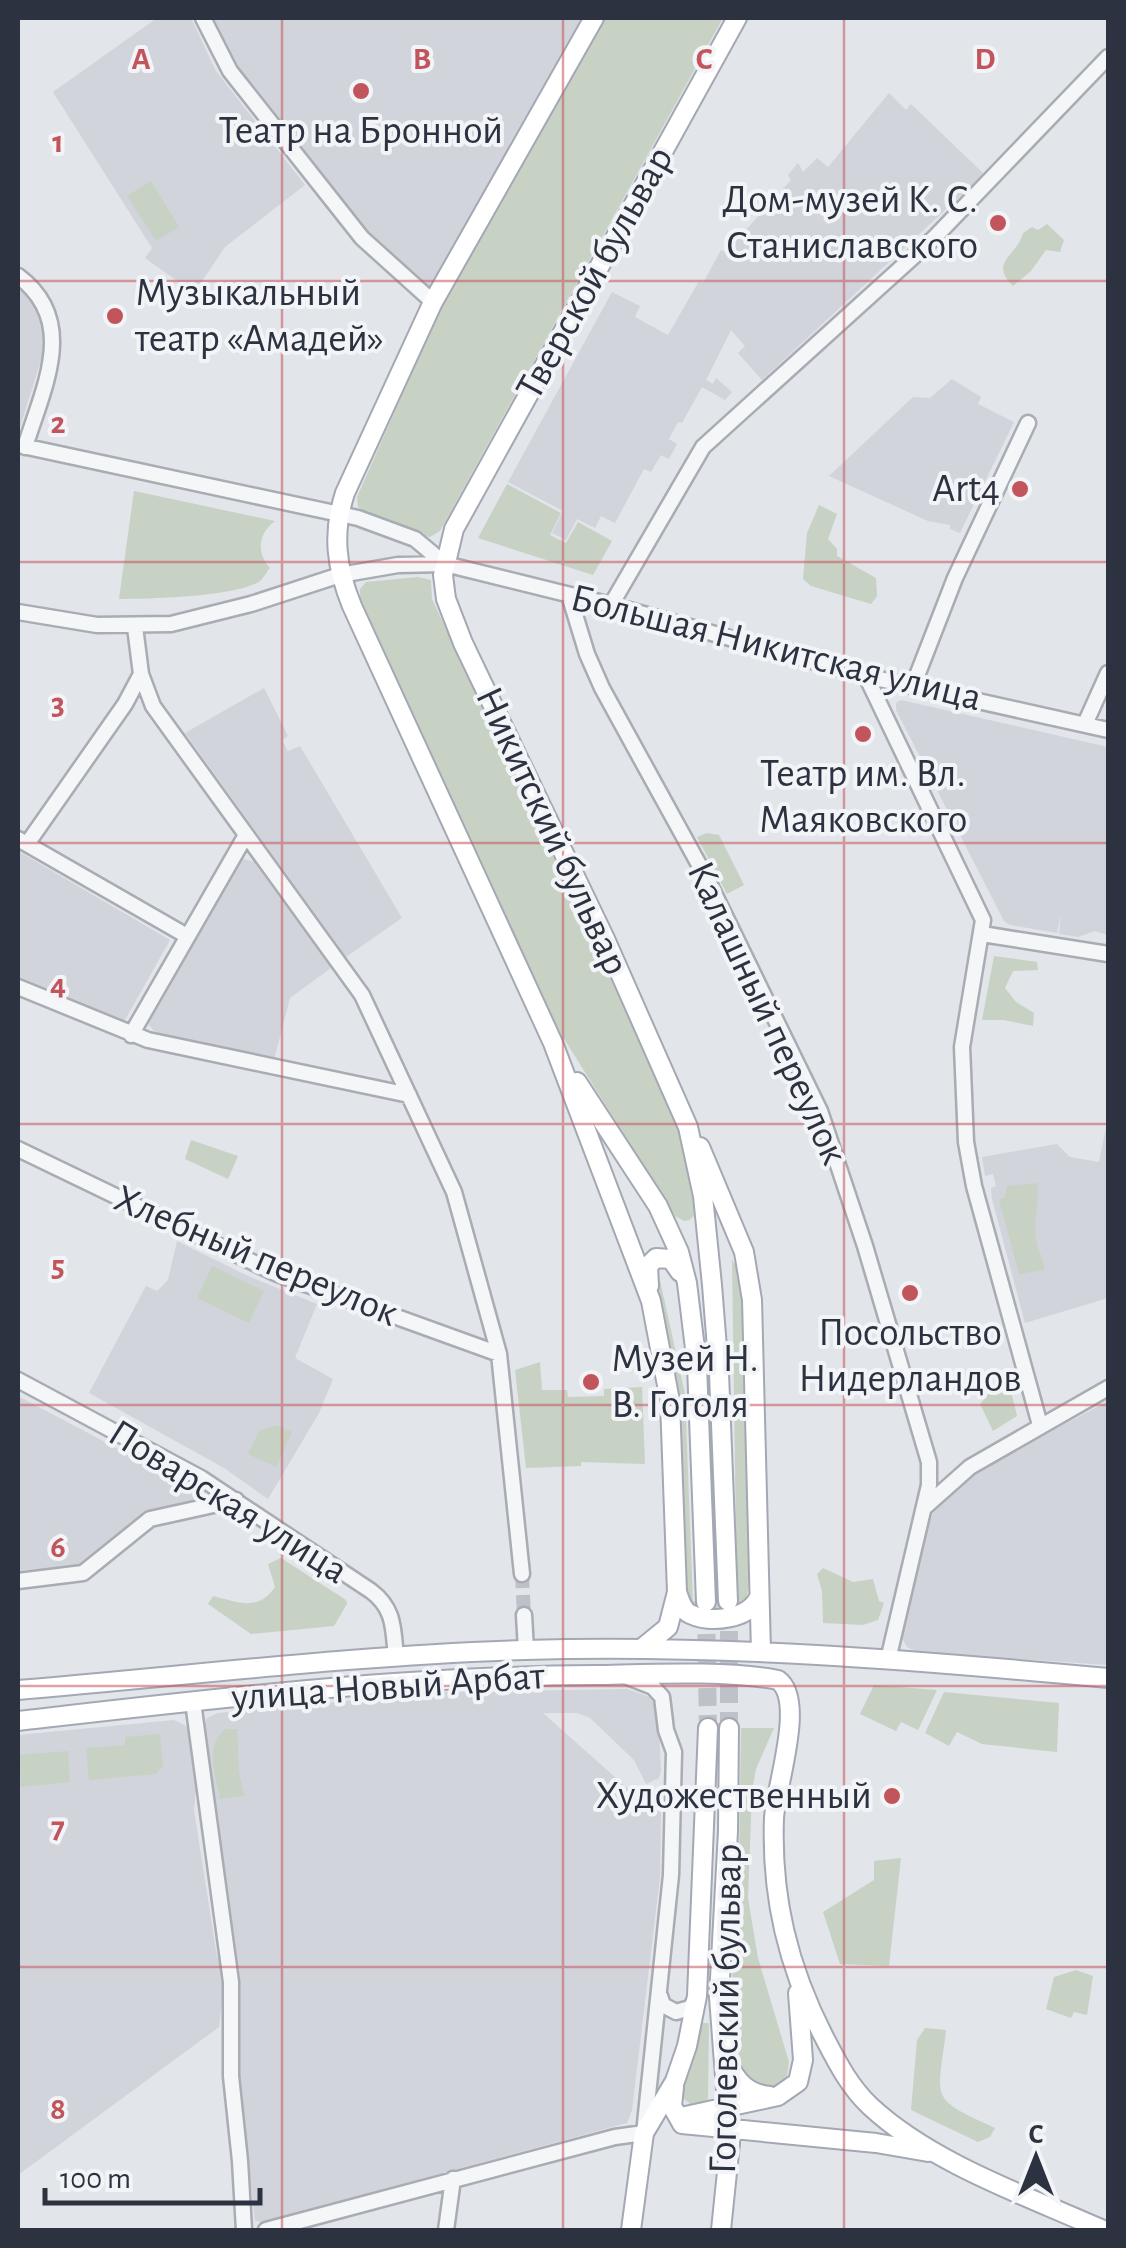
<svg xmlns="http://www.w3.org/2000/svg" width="1126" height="2248" font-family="'Alegreya Sans',sans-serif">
<rect width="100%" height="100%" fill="#e2e5e9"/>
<path fill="#d1d4db" d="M157,18h34l25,53 89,114 -80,62 -31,46 -49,-35 7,-10 -99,-156z
M208,18h374l-153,270 -55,-44 -140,-175z
M889,93l17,17 5,-6 73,70 -222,206 -24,-27 7,-7 -14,-16 -25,50 7,4 3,-6 16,14 -7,8 -23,-13 -20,36 -4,-1 -9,17 8,5 -8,15 -8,-4 -10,17 -7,-3 -29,54 -14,-7 -6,12 -18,-9 -11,21 -14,-7 11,-22 -55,-29 104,-190 28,14 -5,11 33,18 31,-54 4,2 18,-33 5,2 65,-72 -3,-5 10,-12 5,9 14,-14 11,9z
M18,285l21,27 7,32 -28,90z
M952,379l29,18 -3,7 36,18 -54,111 -10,-4v-4l-22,-4 -99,-45 84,-79 17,1z
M264,688l24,48 -6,4 6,11 12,-5 102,172 -56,39 -161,-224z
M901,700l207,47v188l-13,-4 -17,6 -19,-3 2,-21 -4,20 -47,-8 -6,-4 -108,-211v-7z
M18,851l152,89 -45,80 -7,1 -100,-43z
M244,859l10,3 77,106 -41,30 -16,62 -117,-26 -9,-10 91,-162z
M1106,1127l2,1v170l-83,25 -33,-124 -1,-11 5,-2 -3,-12 -8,2 -3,-19 75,-13 13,13 29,5z
M177,1241l71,35 69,28 -22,54 38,21 -14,34 -51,86 -44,-31 -135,-75 57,-107 11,5 11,-11z
M18,1396l159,84 26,19 -3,4 -51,10 -67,52 -64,6z
M1108,1401v264l-190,-13 -11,-5 -5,-9 20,-93 14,-41 32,-28z
M627,1689l23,8 8,15 3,58 -2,8 -13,6 -12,-24 -44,-42 -13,-5h-34l92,82 21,10 5,8 -1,64 -28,233 -5,13 -364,99 -8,-1 -18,-150 1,-76 -32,-245 -3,-22 4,-10 11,-5 225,-21z
M174,1720l16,8 7,52 -3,30 23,147 4,6 2,29 -4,35 -201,148v-440z"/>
<path fill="#c7d2c4" d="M602,18h121l-283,513 -10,6 -6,-1 -57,-22 -9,-7 -1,-10 77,-175z
M151,181l28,46 -23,14 -29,-45z
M1047,224l17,16 -4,12 -14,-2 -15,21 -18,15c-25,-24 5,-31 10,-53l9,-6 6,3z
M507,484l54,29 -11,22 16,8 12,-21 34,19 -19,34 -115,-37z
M134,491l141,30c-17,13 -19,31 -5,47 -4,4 -6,10 -10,13 -23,16 -111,18 -141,18z
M819,505l18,9 -9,25 9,10v7l39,22 1,18 -6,8 -60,-18 -8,-7 4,-46z
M418,577l13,3 1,19 211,449 41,97 13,67 -7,8 -6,1 -9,-5 -117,-187 -198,-431v-9l6,-7z
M707,833l12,2 25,50 -17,9 -30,-57z
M994,956l43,6 1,8 -25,1 -8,17 11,14 18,11 -1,13 -29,-6h-22z
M191,1140l47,16 -10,23 -43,-20z
M1037,1183c3,19 -4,37 -1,56 1,12 8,17 8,31l-25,4 -20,-74 5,-2 3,-12z
M732,1260l5,7 8,45 4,274 -4,18 -8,6 -37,1 -15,-13 -8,-197 -10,-68 -15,-61 6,-1 27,123 8,207h44z
M212,1266l52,25 -15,32 -52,-25z
M540,1362l2,28h25l1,7 36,-1v-7l38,-2 3,77 -64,-2v4l-55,2 -11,-98z
M1010,1387l7,29 -24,15 -13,-27 11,-13z
M276,1425l16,7 -16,35 -28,-13 11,-23z
M281,1558l65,42 1,4 -13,22 -83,8 -43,-30 5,-8c25,6 45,16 62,-9l-7,-23z
M823,1568l30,14 20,-3 6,22 5,2 -6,17 -15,5 -40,-2 -1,-32 -5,-17z
M874,1685l63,5 -19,40 -17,-8 -5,9 -36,-17z
M944,1692l115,11 -2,49 -75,-8 -25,-12 -8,14 -24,-13z
M741,1728h33l-18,41 -4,21 -4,108 10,60 31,104 -2,14 -12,12 -20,-1 -20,-23 -5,-43 9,-159z
M225,1729h12l2,43 5,24 -24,3c-4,-23 -16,-53 5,-70z
M160,1734l3,32 -7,8 -67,6 -3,-32 39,-3v-8z
M68,1751l2,31 -49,5 -2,-32z
M901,1858l-12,108 -49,-2 -17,-52 51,-32v-19z
M1076,1970l17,6 -6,39 -13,-3 -3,6 -25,-9 8,-32z
M702,2023h7l-1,76 -6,6 -12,-1 -7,-6 1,-15z
M925,2028l21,2c-8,71 -19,67 49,98l-5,9 -12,5 -67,-32 6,-70z"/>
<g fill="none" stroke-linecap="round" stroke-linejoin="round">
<path stroke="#bec1c7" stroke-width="14" stroke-dasharray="14 7" stroke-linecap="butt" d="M522,1574l2,41"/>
<path stroke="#bec1c7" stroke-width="18" stroke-dasharray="18 9" stroke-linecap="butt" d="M729,1604v124
M706,1607l2,121"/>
<g stroke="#a8acb3" stroke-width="19">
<path id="minor" d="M203,18l27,53 132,167 71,64
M18,276c61,45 25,112 7,171
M18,445l340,73 57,21 30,25
M569,595l18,59 15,34 106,193 112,230 45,135 64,216v23l-41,175
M611,605l92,-158 231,-209 174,-181
M18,612l79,13 74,-1 80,-20 89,-29 58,-10 47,-1 166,41 255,71 242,54
M135,627l6,47 12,32 209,289 92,197 45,162 23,220
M866,676l117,244 -21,127 4,95 8,44 66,239
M913,686l42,-108 73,-155
M1085,724l23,-51
M18,839l169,97
M27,844l98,-140 16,-30
M982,934l126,20
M18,987l130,53 261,55
M131,1035l115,-200
M18,1149l257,124 224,81
M18,1380l183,98 170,113c24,18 22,38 25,66
M925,1507l45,-40 138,-79
M18,1581l65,-8 67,-54 86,-19
M524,1615l2,35
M193,1702l38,280v94l9,85 4,69
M660,1996l3,9 13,7 14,-4 7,-11
M266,2230l349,-93 29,-4 27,-258 3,-123 -8,-22 -4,-33 -9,-10 -28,-11
M446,2230l7,-51"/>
</g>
<g stroke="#a3a8b4" stroke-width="22">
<path id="major" d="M594,18l-161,284 -88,191c-13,40 -9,74 7,113l201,437 98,258 19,100 7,191 -9,35 -27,22
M577,1082l81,124 21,46 8,31 10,82 9,237
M700,1147l44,105 8,48 9,352
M649,1286l-1,-20 8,-8 15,1 9,13
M677,1592c3,8 5,18 13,22 22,10 59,5 69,-17
M728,1601l-9,-228 -7,-88 -9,-89 -15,-69 -83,-188 -142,-296 -17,-44 -3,-24 11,-46 283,-511
M18,1690c168,-14 337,-35 507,-40 194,-6 390,10 583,28
M18,1721c192,-22 383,-45 577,-46 54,-1 132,-5 183,5 28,20 -2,106 -4,138 -3,79 14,149 50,219 13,25 25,49 46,69 61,57 157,90 233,124
M727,2061c9,20 20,33 43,35
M674,2087l-2,19 10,18 194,19 52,9
M681,2117l97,-21 20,-14 5,-22 -5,-67
M631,2230l13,-97 31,-52 12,-35 10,-50 11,-268
M721,2230l9,-87 -11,-146 9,-166 1,-103"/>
</g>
<use href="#minor" stroke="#f5f6f8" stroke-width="14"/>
<use href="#major" stroke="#fff" stroke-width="18"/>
</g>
<path fill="none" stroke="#c2545c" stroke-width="2.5" stroke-opacity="0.55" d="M282,18v2212M563,18v2212M844,18v2212M18,281h1090M18,562h1090M18,843h1090M18,1124h1090M18,1405h1090M18,1686h1090M18,1967h1090"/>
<g fill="#c2545c" stroke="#f2f4f7" stroke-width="4">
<circle cx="361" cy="91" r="10"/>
<circle cx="998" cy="223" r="10"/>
<circle cx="115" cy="316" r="10"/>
<circle cx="1020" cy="489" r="10"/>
<circle cx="863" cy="734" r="10"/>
<circle cx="910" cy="1293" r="10"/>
<circle cx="591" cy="1382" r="10"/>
<circle cx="892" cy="1796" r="10"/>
</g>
<g text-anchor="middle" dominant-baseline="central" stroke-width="8" stroke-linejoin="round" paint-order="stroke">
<g font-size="40" fill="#2c3240" stroke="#f2f4f7">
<text x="361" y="131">Театр на Бронной</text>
<text x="978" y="200" text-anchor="end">Дом-музей К. С.<tspan x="978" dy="46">Станиславского</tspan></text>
<text x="135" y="293" text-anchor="start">Музыкальный<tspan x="135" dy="46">театр «Амадей»</tspan></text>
<text x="1000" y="489" text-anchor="end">Art4</text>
<text x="863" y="774">Театр им. Вл.<tspan x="863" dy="46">Маяковского</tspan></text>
<text x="910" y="1333">Посольство<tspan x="910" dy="46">Нидерландов</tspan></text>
<text x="611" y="1359" text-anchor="start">Музей Н.<tspan x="611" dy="46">В. Гоголя</tspan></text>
<text x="872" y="1796" text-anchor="end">Художественный</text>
</g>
<g font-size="40" fill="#2c3240" stroke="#f2f4f7">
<text transform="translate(595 273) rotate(-61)">Тверской бульвар</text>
<text transform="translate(776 648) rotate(14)">Большая Никитская улица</text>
<text transform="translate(552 831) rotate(65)">Никитский бульвар</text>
<text transform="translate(767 1013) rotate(65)">Калашный переулок</text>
<text transform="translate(256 1256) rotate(23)">Хлебный переулок</text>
<text transform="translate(228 1502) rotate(32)">Поварская улица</text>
<text transform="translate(388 1687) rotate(-4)">улица Новый Арбат</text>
<text transform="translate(726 2009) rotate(-89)">Гоголевский бульвар</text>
</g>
</g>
<g font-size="32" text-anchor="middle" font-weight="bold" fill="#c2545c" stroke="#f2f4f7" stroke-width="8" stroke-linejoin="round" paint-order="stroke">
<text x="141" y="69">A</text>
<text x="422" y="69">B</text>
<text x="704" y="69">C</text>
<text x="985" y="69">D</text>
<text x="58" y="152">1</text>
<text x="58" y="433">2</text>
<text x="58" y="714">3</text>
<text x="58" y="995">4</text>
<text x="58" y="1276">5</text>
<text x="58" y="1557">6</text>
<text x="58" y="1838">7</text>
<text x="58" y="2119">8</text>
</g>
<rect width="1126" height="2248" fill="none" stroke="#2c3240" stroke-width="40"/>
<g transform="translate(1036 2158)" stroke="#f2f4f7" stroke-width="8" paint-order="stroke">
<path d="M0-8L18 38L0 25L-18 38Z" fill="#2c3240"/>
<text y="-15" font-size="28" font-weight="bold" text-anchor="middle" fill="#2c3240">С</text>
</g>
<path d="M45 2188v15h215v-15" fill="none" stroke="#2c3240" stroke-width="5"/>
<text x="60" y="2188" font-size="30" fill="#2c3240" stroke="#f2f4f7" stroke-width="8" paint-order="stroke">100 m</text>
</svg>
